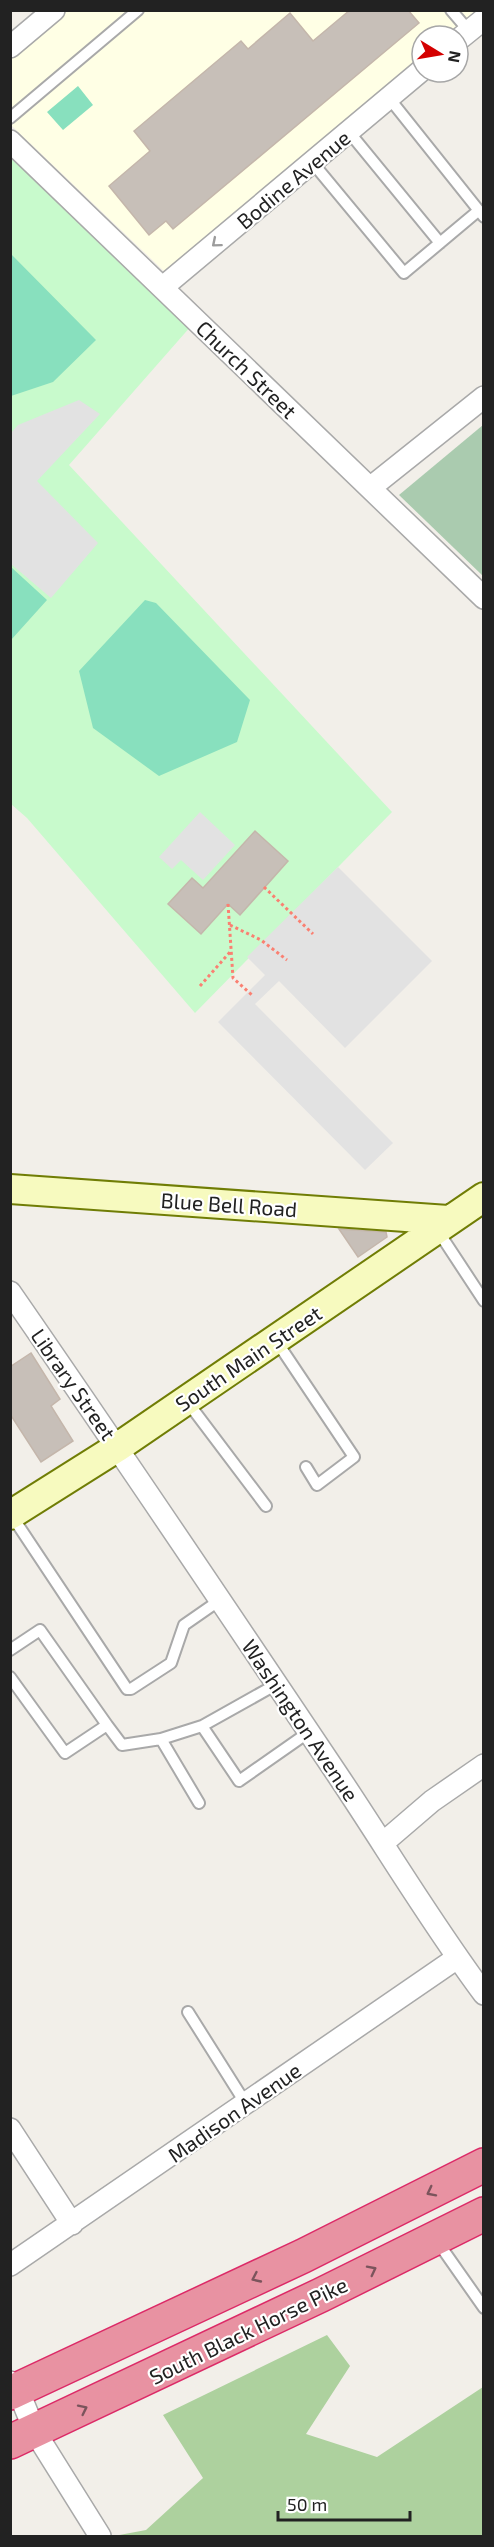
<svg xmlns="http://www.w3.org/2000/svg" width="494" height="2547" font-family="'Exo 2',sans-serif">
<rect width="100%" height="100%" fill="#f2efe9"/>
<path fill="#ffffe5" d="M64,11h419l-30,25h-31v25l-257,211 -154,-147 -1,-71z"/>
<path fill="#add19e" d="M327,2335l23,31 -44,68 71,23 106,-70v149h-369l32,-6 57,-52 -40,-63z"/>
<path fill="#aacbaf" d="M483,425v151l-84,-81z"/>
<path fill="#c8facc" d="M10,139l189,178 -130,148 323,347 -197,201 -168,-195 -16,-14z"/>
<path fill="#88e0be" d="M78,86l15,19 -30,25 -16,-18z
M10,253l86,87 -43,42 -42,14z
M11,567l36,33 -36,40z
M145,600l11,3 94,97 -13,42 -78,34 -66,-48 -14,-57z"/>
<path fill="#e2e2e2" d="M79,400l21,14 -63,67 61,62 -47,55 -40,-34v-131l7,-8z
M200,812l35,33 -32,35 -22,-20 -9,9 -13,-12z
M338,867l94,94 -87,87 -66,-67 -24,23 138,139 -28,27 -147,-148 47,-47 -18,-18z"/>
<path fill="#c7bfb8" stroke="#c4b6ab" stroke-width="1.5" d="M350,10h58l11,13 -246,206 -7,-8 -17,14 -40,-49 41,-35 -16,-20 107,-90 7,8 42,-36 23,28z
M255,831l33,30 -48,54 -12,-11 -27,30 -33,-30 24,-26 11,10z
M339,1229l47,3 1,5 -29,20z
M31,1353l29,46 -9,7 22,35 -32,21 -31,-48v-47z"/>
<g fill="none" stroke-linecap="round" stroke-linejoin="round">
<g stroke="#a9a9a9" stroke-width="14">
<path id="lane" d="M451,10l18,21
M389,98l95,119
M10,118l128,-108
M349,132l91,111
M312,162l92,111 74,-62
M438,1231l46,70
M275,1339l79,118 -37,28 -11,-18
M186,1400l80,106
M12,1516l115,173h4l40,-26 13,-38 36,-25
M10,1650l30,-20 67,95 -42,28 -55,-76
M107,1725l15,20 39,-6 38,64
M202,1726l75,-42
M161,1739l41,-13 37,55 70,-49
M188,2012l58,92
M437,2241l47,67"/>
</g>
<g stroke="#a9a9a9" stroke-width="24">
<path id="street" d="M458,40l26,-21
M10,47l44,-37
M10,141l474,457
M163,287l259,-217
M370,488l114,-91
M10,1292c111,160 219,321 327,482 49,73 94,149 147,220
M383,1843l49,-42 52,-36
M10,2129l62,95
M10,2265l447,-307
M10,2382l8,8 17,42 65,104"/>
</g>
<g stroke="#707d05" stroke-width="32">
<path id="secondary" d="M10,1189l438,31
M10,1515l108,-68 366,-250"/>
</g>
<g stroke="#dc2a67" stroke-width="36">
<path id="highway" d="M10,2393l293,-137 181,-91
M10,2442l311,-147 163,-81"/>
</g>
<path stroke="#fa8072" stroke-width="3" stroke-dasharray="3 3" stroke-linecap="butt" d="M264,887l49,47
M228,904l5,74 19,17
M230,925l31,15 26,20
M200,986l31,-35"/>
<use href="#lane" stroke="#fff" stroke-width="10"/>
<use href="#street" stroke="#fff" stroke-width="21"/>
<use href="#secondary" stroke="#f7fabf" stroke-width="28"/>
<use href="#highway" stroke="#e892a2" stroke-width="33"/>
</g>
<defs><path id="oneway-chevron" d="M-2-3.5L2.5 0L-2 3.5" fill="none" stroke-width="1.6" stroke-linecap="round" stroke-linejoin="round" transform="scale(1.5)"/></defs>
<use stroke="#9c9c9c" href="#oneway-chevron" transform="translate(216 243) rotate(140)"/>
<g stroke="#7b545c">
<use href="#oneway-chevron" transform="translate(431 2192) rotate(153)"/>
<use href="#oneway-chevron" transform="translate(372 2270) rotate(-27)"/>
<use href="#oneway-chevron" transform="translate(256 2278) rotate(155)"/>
<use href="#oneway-chevron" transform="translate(83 2409) rotate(-26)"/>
</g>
<g text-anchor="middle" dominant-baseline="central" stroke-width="4.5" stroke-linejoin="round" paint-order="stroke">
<g font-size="21" fill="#222" stroke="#fff">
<text transform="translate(293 179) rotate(-40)">Bodine Avenue</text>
<text transform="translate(247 369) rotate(44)">Church Street</text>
<text transform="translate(229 1204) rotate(4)">Blue Bell Road</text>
<text transform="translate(248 1358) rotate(-34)">South Main Street</text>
<text transform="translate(74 1384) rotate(55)">Library Street</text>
<text transform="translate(301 1720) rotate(56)">Washington Avenue</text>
<text transform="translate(234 2112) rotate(-35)">Madison Avenue</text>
<text transform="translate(248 2330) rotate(-26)">South Black Horse Pike</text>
</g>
</g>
<rect width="494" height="2547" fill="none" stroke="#222222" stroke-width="24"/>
<g transform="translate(440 54) rotate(101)"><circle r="28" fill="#ffffff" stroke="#a7a7a7" stroke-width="1.5"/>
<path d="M0-4.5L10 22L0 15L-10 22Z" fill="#d40000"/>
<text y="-9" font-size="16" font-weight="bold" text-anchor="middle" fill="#222222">N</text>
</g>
<path d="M278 2511v9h132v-9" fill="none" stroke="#222222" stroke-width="3"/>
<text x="287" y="2511" font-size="18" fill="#222222" stroke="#ffffff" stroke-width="4.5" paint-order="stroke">50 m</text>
</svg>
